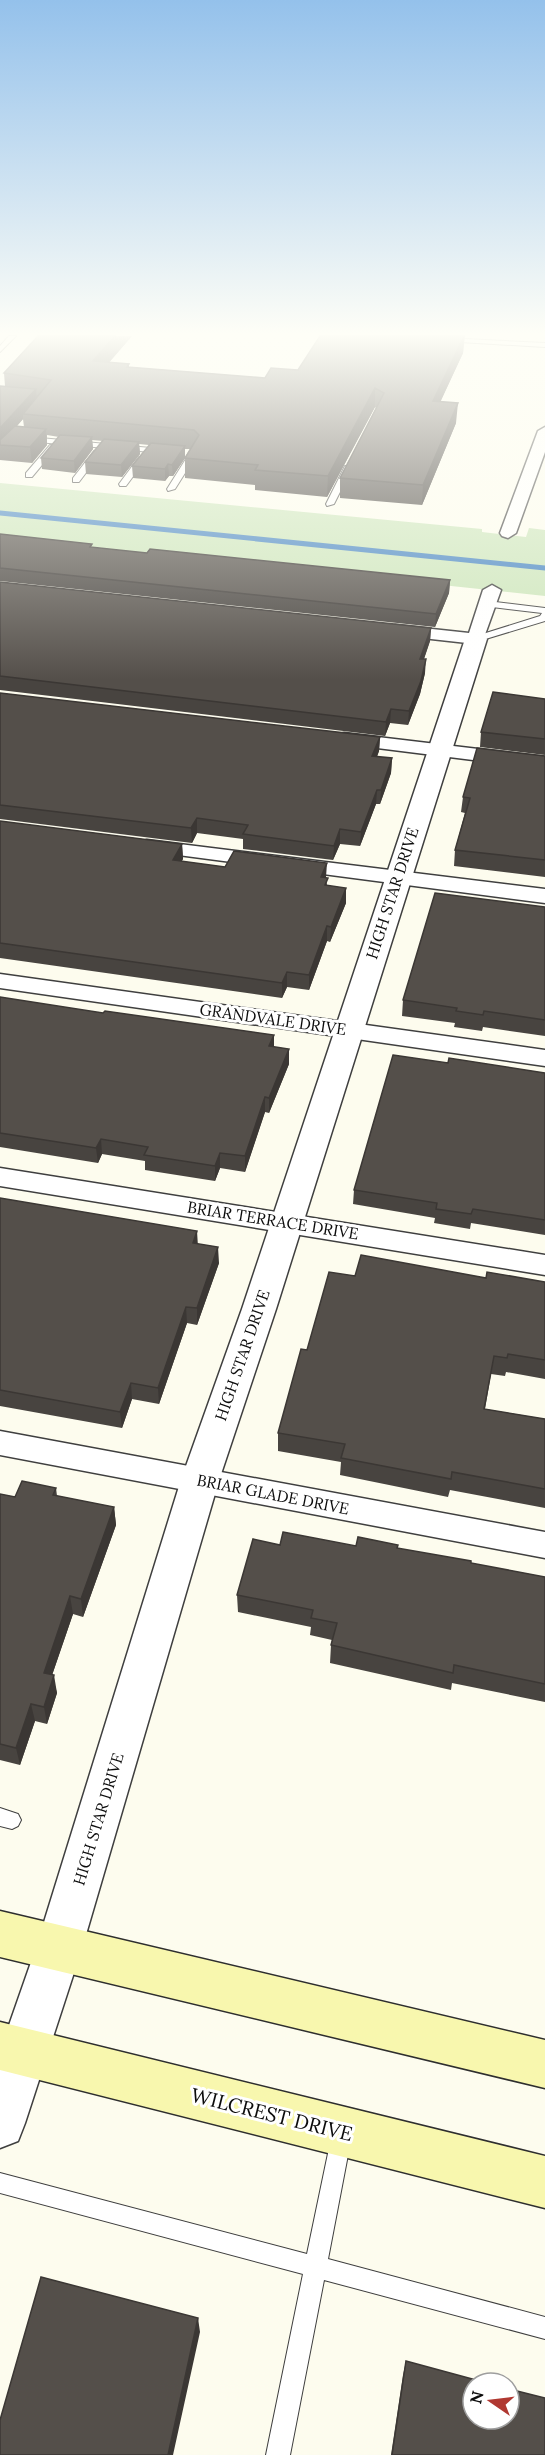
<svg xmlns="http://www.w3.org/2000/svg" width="545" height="2455" font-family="Lora,serif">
<rect width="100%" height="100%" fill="#fdfcee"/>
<path fill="#cce5ba" d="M0,483l482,46v3l44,5 3,-9 16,2v66l-545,-58z"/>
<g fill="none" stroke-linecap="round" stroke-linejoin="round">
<path stroke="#4483c1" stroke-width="5" d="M0,513l545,55"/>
<g stroke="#3f3f3f" stroke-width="2">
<path id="service" d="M9,336h7l-16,16v-6z
M445,338l100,5v4l-102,-6z
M29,437l133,12 4,2 -4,2 -136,-12v-4z
M50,445l7,2 -25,30h-6v-4z
M94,451l7,2 -22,29h-6v-4z
M193,452l4,2 -22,35 -7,2 -1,-2 22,-35z
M139,457l7,2 -20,27h-6l-1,-2z
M345,466l7,2 -18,36 -7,2 -1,-2z
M487,601l58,7v13l-66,20h-6v-4l67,-21 2,-3 -58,-7v-4z
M0,1808l18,6 3,6 -3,6 -6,3 -12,-3z
M341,2129l7,3 3,7 -23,120 217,58v22l-221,-59 -34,175h-24l37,-181 -303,-81v-20l307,81 24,-115 3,-7z"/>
</g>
<g stroke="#3f3f3f" stroke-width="3">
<path id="minor" d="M545,427v25l-29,81 -8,5 -6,-2 -2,-3 38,-102z
M492,585l9,5 -19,53 -6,1 -81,-9 -9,-5 9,-5 74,8 14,-43z
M344,733l201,24v12l-208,-26 -3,-4 3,-4z
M147,840l398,49v14l-405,-53 -4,-4 4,-4z
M0,974l545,76v16l-545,-78z
M0,1168l545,87v20l-545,-89z
M0,1431l545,101v26l-545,-103z"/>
</g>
<g stroke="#3f3f3f" stroke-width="3">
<path id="tertiary" d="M476,632l8,2 3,5 -211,670 -57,171 -137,468 -57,175 -7,18 -18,7v-97l36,-103 145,-468 61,-171 223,-670 3,-5z"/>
</g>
<g stroke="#2e2e2e" stroke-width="3">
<path id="secondary" d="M0,1911l545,129v48l-545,-131z
M0,2022l545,134v52l-545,-138z"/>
</g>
<use href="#service" fill="#fff" fill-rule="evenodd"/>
<use href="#minor" fill="#fff" fill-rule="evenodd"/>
<use href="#tertiary" fill="#fff" fill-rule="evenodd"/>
<use href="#secondary" fill="#f8f7ae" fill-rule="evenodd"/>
</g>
<path fill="#484440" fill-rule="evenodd" d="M38,336h94l-23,26 20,2v3l136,11 33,-8 22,-34h145l-2,17 -23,49 16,21 -34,82 -82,-7v-20l36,-70 -1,-1 -48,90 -72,-7v-5l-70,-7v-20l-12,18h-4l-4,5 -32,-3 -1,-12 17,-21 -10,-1 1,10 -18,23 -36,-3 -1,-12 18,-21 -11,-1 1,9 -18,24 -33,-4 -1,-11 18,-21 -12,-2v10l-15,18 -32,-3v-74h5l-1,-13zM23,419l1,8 -7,-1zM185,449h5l-5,8z
M0,534l93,14 54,5 303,27 -1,13 -14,34 -435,-46z
M0,582l431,46 -1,13 -6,18 1,14 -5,21 -12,31 -18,-2 -5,13 -385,-46z
M0,693l380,44 -1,14 -2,6 15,1 -1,15 -11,31h-4l-16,42 -20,-2 -7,16 -90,-11v-10l-46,-6 -5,10 -192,-24z
M545,699v56l-65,-8 1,-15z
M545,756v121l-91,-11 1,-16 10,-37 -4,-1 2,-15z
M0,821l182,23 1,15 -2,2 44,6 101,11 1,7 19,18 -16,39 -3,-1 -18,49 -22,-3 -5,11 -282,-40z
M545,907v129l-62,-9 -1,4 -28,-4 1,-4 -53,-7 1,-16z
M0,997l274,50 15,17 -20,49 -4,-1 -20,60 -25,-4 -5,13 -70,-11v-9l-43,-7 -4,9 -98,-16z
M448,1063l97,10v162l-74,-12 -1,6 -36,-6 1,-5 -82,-14 1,-14z
M0,1198l197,46 22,19 -22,62 -10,-2 -28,81 -27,-5 -10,29 -122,-22z
M355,1276l131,2 59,4v97l-39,-7 -1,4 -14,-2 -6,35 60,10v89l-95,-18 -2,7 -108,-22 1,-13 -63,-11v-18l29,-83z
M56,1488l1,8 57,11 2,18 -33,92 -10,-3 -21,61 5,18 -10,31 -12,-3 -15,44 -20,-5v-266l15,3z
M280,1545l117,3 74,15 74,14v125l-93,-19 -1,7 -121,-27 1,-18 1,-5 -22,-5 1,-8 -73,-15 -1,-17z
M406,2361l139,94h-154l12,-80z"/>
<path fill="#3b3734" d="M115,336h17l-38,44 -1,-19z
M464,336l-1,17 -31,67 1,-19z
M375,388v19l-48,90 1,-21z
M36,389l1,15 -14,10v5l-23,26v-17z
M458,403l-2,20 -34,82 1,-20z
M46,429l1,16 -15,18 -2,-16z
M92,437l1,12 -18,24 -1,-12z
M139,442l1,12 -18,23 -1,-12z
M185,446v12l-12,18 -1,-11z
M168,464l1,12 -4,5v-12z
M450,580l-1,13 -14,34 1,-13z
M431,628l-1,13 -11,32 1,-14z
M426,659l-1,14 -5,21 -12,31 1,-14z
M391,709l-1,14 -5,13 1,-14z
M380,737l-1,14 -8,19 1,-14z
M392,758l-1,15 -11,31 1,-14z
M377,790l-1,14 -16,42 1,-14z
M197,818v15l-5,10 -1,-15z
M340,829v15l-7,16 1,-14z
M182,844l1,15 -9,16 -1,-15z
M327,863l-1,14 -5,15v-15z
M346,888v15l-16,39 1,-15z
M327,926v15l-18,49v-15z
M287,972v15l-5,11v-15z
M274,1035v15l-5,-4z
M289,1049v15l-20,49v-15z
M265,1097v15l-20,60v-16z
M101,1139l1,15 -4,9 -2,-15z
M220,1153v15l-5,13v-15z
M197,1231l1,16 -5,-4z
M218,1247l1,16 -22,62v-17z
M186,1307l1,16 -28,81 -1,-16z
M131,1383l1,16 -10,29 -2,-16z
M114,1507l2,18 -33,92 -2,-18z
M70,1596l3,18 -26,76 -3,-17z
M54,1675l3,18 -10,31 -3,-17z
M31,1704l4,17 -15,44 -4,-17z
M198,2318l2,14 -27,123h-5z"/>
<path fill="#544f4a" stroke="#3b3734" stroke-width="1.5" d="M38,336h77l-22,25 36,3 -2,3 138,11 6,-10 27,2 22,-34h144l-31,65 25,2 -35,82 -83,-7 44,-85 -9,-5 -47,88 -73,-6 3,-5 -73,-7 14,-23 -5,-5 -171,-16 28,-34 -47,-7z
M0,386l36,3 -36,39z
M15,426l31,3 -16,18 -30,-2v-5z
M60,435l32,2 -18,24 -33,-3z
M104,439l35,3 -18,23 -36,-3z
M151,443l34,3 -13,19 -4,-1 -3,5 -33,-3z
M0,534l92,10 -2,3 57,6 3,-4 300,31 -14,34 -436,-46z
M0,582l431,46 -11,31h6l-5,22 -12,30 -18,-2 -5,13 -386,-46z
M493,692l52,7v40l-64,-7z
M0,693l380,44 -8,19 20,2 -11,32h-4l-16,42 -21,-3 -6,17 -91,-12 5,-9 -51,-7 -6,10 -191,-23z
M477,748l68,8v104l-90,-10 15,-52 -7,-1z
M0,821l182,23 -9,16 52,7 9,-16 93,12 -6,14 7,1 -3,7 21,3 -15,39 -4,-1 -18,49 -22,-3 -5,11 -282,-40z
M435,893l110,14v113l-61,-9 -1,4 -27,-4 1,-3 -54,-8z
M0,997l103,16 2,-2 169,24 -5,11 20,3 -20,49 -4,-1 -20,59 -25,-3 -5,13 -71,-11 4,-8 -47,-8 -5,9 -96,-15z
M393,1055l55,8 1,-5 96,15v147l-72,-11 -2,5 -35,-5 1,-6 -83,-13z
M0,1198l197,33 -4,12 25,4 -21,61 -11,-1 -28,81 -27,-5 -11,29 -120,-22z
M361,1255l125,23 1,-6 58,10v78l-37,-6 -1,4 -13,-2 -10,53 61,10v70l-93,-17 -1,7 -110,-21 4,-14 -67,-11 23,-84 6,1 22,-78 26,4z
M22,1481l34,7 -3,7 61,12 -33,92 -11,-3 -26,77 10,2 -10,32 -13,-3 -15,44 -16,-4v-250l15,3z
M283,1532l73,14 2,-9 40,8 -1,3 74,13v2l74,14v107l-91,-19 -1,8 -122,-28 6,-22 -26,-5 2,-8 -76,-15 16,-56 27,6z
M41,2277l157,41 -30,137h-168v-35z
M406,2361l81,22h-14v36h36v-30l36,9v57h-153z"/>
<linearGradient id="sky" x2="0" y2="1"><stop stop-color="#94c1eb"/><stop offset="0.49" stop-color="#fefef7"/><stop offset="1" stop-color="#fefef7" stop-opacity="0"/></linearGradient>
<rect width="545" height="680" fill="url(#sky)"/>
<g text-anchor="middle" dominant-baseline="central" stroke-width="6" stroke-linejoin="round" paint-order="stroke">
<g font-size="16" fill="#0c0c0c" stroke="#fff">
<text transform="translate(392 893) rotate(-72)">HIGH STAR DRIVE</text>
<text transform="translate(273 1019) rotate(8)">GRANDVALE DRIVE</text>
<text transform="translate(273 1220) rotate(9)">BRIAR TERRACE DRIVE</text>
<text transform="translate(242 1355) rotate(-71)">HIGH STAR DRIVE</text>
<text transform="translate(273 1494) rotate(11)">BRIAR GLADE DRIVE</text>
<text transform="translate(98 1819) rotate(-73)">HIGH STAR DRIVE</text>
</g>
<g font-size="20" fill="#0c0c0c" stroke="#fff">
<text transform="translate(272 2114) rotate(14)">WILCREST DRIVE</text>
</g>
</g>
<g transform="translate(491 2401) rotate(284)"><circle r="28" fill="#ffffff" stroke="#9e9e9e" stroke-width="1.5"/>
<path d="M0-4.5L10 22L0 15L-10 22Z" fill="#b03831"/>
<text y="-9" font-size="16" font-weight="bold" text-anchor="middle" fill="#0c0c0c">N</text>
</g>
</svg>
